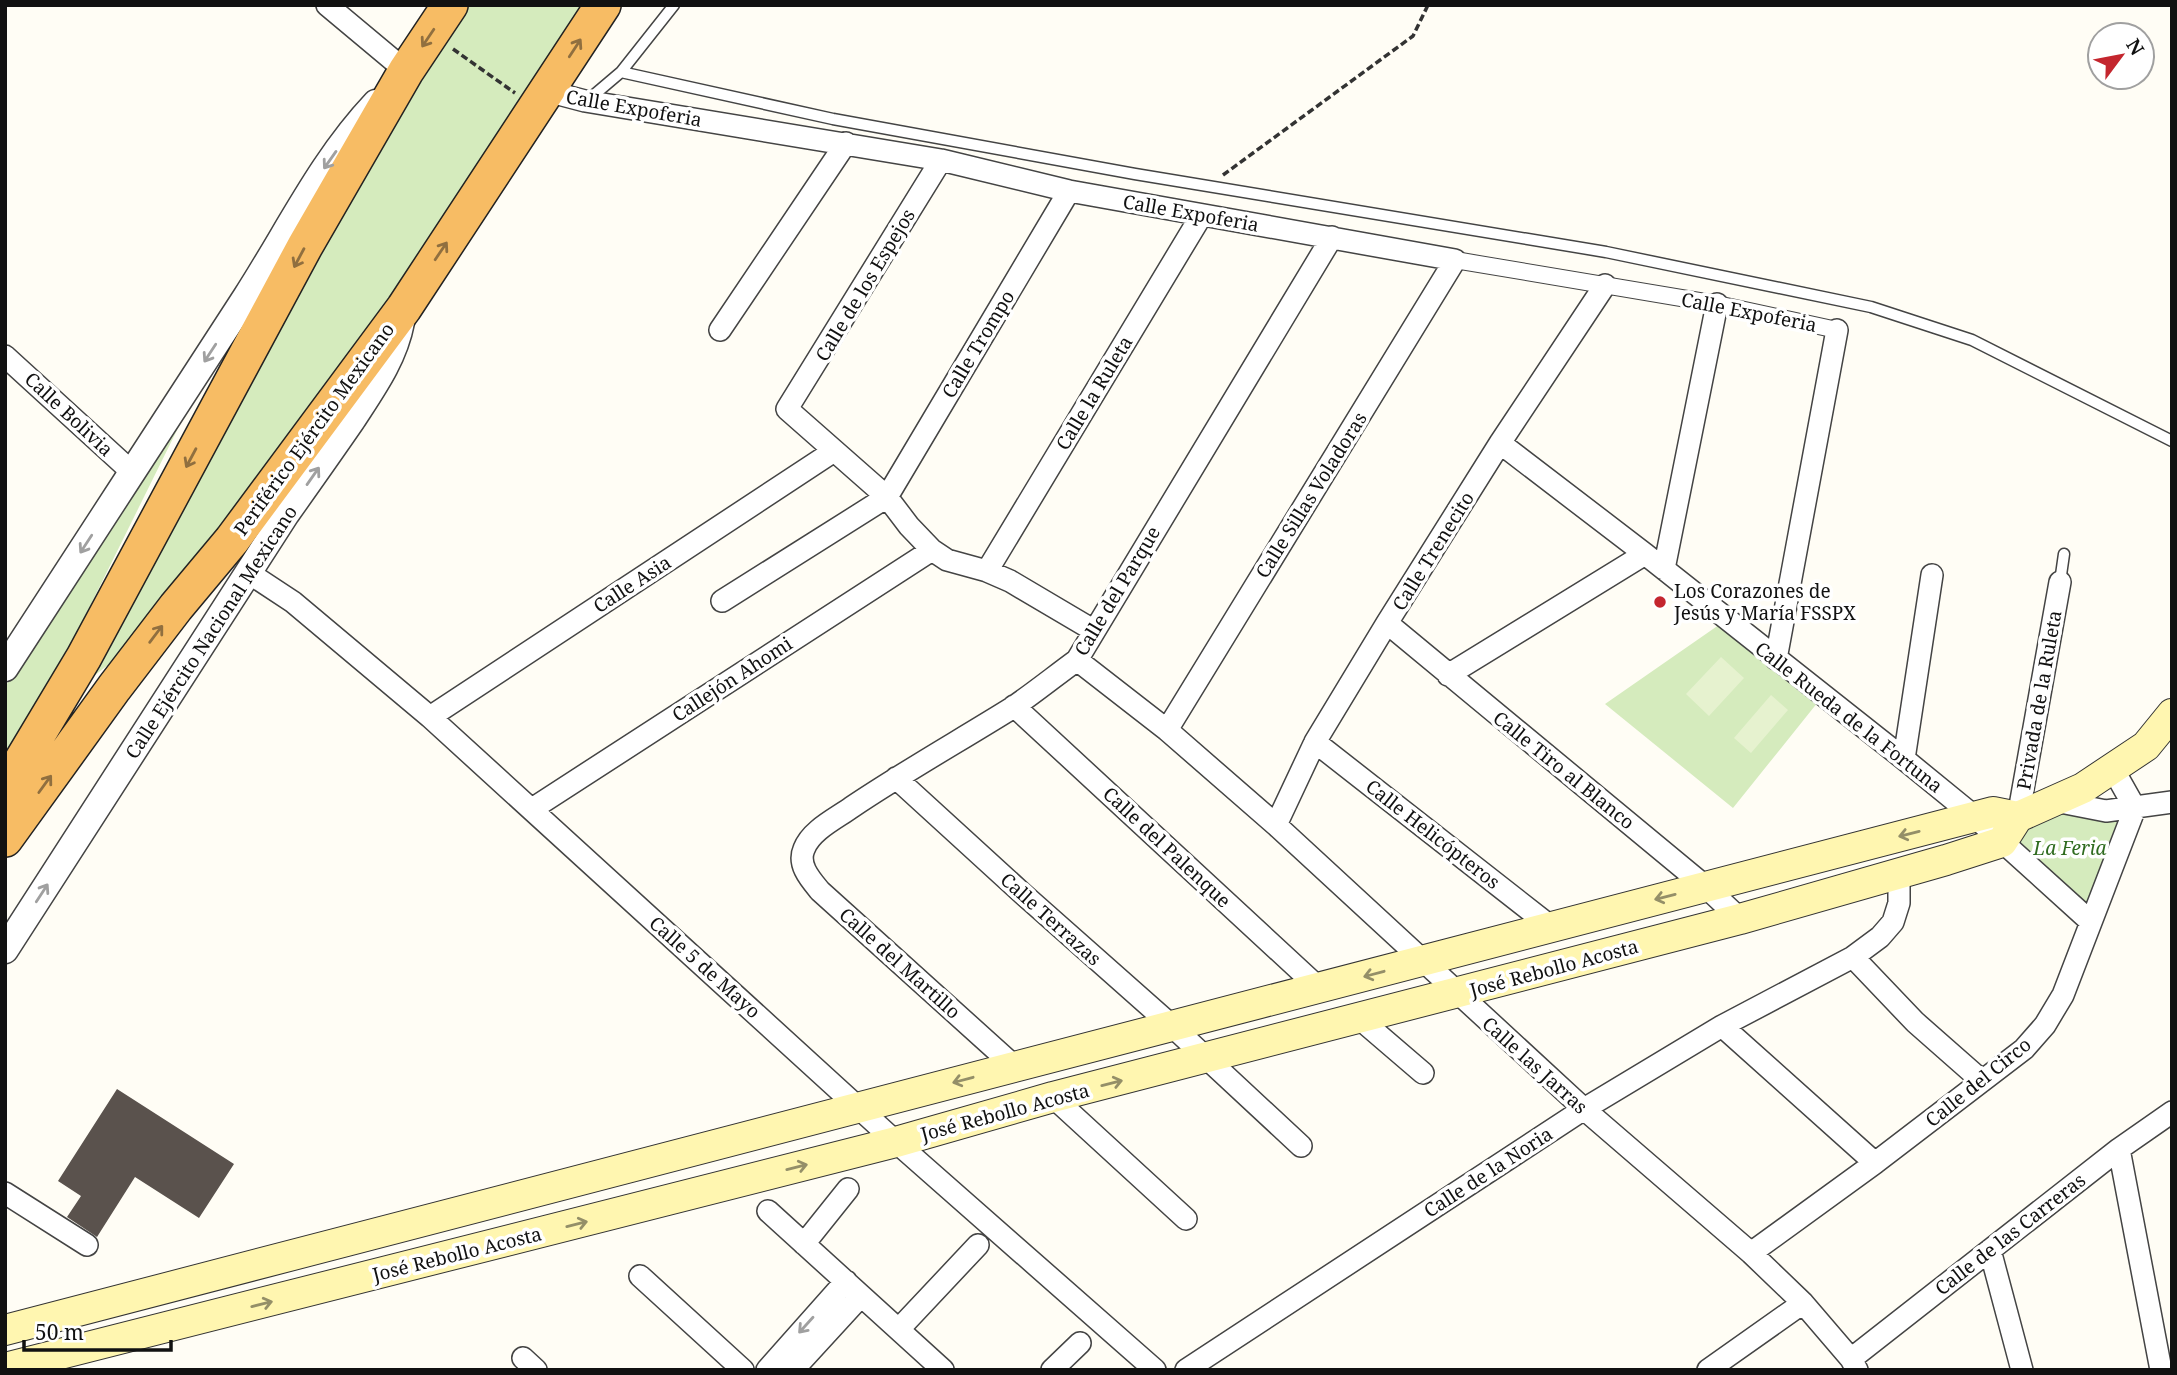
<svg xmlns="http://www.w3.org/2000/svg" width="2177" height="1375" font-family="'Noto Serif',serif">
<rect width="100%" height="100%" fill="#fffdf5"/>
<path fill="#d5ebbd" d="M458,5h135l-139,219 -318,419 -60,47z
M184,416l-179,362v-91z
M1726,620l96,77 -89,111 -128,-104z
M2059,811l58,11 -32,86 -73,-67 15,-19z"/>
<path fill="#e6f2cf" d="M1721,657l23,21 -35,38 -23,-22z
M1771,695l17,15 -37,43 -17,-15z"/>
<path fill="#5a524d" d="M117,1089l117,75 -35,54 -64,-41 -38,60 -30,-20 14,-21 -23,-15z"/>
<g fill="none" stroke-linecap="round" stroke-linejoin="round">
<g stroke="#444" stroke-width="13">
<path id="service" d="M621,72l212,47 302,55 471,78 265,55 101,33 200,101
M588,100l33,-28 53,-67
M2060,582l4,-28"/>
</g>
<g stroke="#444" stroke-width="18">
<path id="pedestrian" d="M1455,260l262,44 120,26"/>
</g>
<g stroke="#444" stroke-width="24">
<path id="minor" d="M327,5l79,66
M547,91l38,10 356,59 128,31 386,69 -288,470
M941,160l-154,249 100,88 22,29 23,24 15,10 40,11 23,10 83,49
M720,330l126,-187
M5,356l128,117
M1500,443l145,111 259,205 71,58 116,105
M1664,569l53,-265
M987,571l214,-355
M249,573l44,29 137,115 466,425 259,228
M722,601l165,-104 182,-306
M1387,623l319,264 34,32
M1776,659l61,-329
M1077,660l90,70 109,95 308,284 167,144 52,50 48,56 6,11
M1448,675l197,-121
M1014,706l306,283
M430,717l404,-266
M1315,742l235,184
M1904,759l28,-184
M896,778l127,116 149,132 129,120
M2055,801l51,10 66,-9
M532,809l400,-259
M2018,817l42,-235
M1276,825l39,-83 72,-119 113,-180 105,-158
M1853,957l62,65 67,59
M1360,1019l63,54
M1722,1026l153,137
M1014,1066l-194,-175c-9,-11 -23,-26 -16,-42 7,-19 33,-31 48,-42 52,-35 107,-66 160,-99 22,-15 43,-32 65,-48l255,-423
M1053,1097l133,122
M2119,1149l42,221
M5,1193l82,52
M768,1211l175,159
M804,1244l44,-55
M1990,1250l32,120
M1751,1253l124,-90 149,-114 21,-24 18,-30 72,-187 -22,-39
M640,1276l103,94
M899,1329l79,-84
M523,1358l13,12
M1851,1359l268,-210 53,-37
M767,1370l79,-89
M793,1370l68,-74
M1052,1370l28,-27
M1186,1370l398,-261 138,-83 131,-69 27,-20 13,-15 6,-19v-30
M1708,1370l95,-67"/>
</g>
<g stroke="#444" stroke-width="29">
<path id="tertiary" d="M5,668c80,-124 161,-247 241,-371 42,-65 76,-137 130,-194
M5,950l281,-436c22,-31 44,-62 66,-94 20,-31 42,-61 49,-98"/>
</g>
<g stroke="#333" stroke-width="32">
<path id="secondary" d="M5,1330l1988,-518 25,5
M5,1368l891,-226 157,-45 687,-178 206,-59 56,-18 16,-25 65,-29 63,-42 26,-32"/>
</g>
<g stroke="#222" stroke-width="38">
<path id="trunk" d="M5,789l79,-132 221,-411 101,-175 44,-66
M5,839l109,-151 62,-81 56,-67 172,-232 199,-303"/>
</g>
<path stroke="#333" stroke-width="3.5" stroke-dasharray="7 3.5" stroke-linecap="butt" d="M453,49l62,44
M1223,175l190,-139 15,-31"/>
<use href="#service" stroke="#fff" stroke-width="10"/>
<use href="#pedestrian" stroke="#fff" stroke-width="16"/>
<use href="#minor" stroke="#fff" stroke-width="21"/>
<use href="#tertiary" stroke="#fff" stroke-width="26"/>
<use href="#secondary" stroke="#fff6b0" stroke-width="30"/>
<use href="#trunk" stroke="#f7bc64" stroke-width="35"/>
</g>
<defs><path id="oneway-shaft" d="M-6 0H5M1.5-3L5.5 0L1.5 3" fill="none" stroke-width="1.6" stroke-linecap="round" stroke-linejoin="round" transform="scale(1.75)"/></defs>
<g stroke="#906f3f">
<use href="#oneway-shaft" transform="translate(428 38) rotate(124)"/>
<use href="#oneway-shaft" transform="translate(575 48) rotate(-57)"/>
<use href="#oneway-shaft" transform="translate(441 251) rotate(-56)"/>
<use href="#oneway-shaft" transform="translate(299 258) rotate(118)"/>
<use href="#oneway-shaft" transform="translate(191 458) rotate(118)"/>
<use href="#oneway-shaft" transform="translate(156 634) rotate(-53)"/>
<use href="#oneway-shaft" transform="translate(45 784) rotate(-54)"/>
</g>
<g stroke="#a0a0a0">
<use href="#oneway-shaft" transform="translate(330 160) rotate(125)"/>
<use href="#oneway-shaft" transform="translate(210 353) rotate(123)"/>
<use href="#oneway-shaft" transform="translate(313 476) rotate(-55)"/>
<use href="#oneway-shaft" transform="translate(86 544) rotate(123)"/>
<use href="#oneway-shaft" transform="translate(42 893) rotate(-57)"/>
<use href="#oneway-shaft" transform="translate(806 1325) rotate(132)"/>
</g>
<g stroke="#948f68">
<use href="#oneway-shaft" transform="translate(1909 834) rotate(166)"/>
<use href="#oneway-shaft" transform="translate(1665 897) rotate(166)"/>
<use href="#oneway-shaft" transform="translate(1374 974) rotate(165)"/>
<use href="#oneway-shaft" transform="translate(963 1080) rotate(165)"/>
<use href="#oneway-shaft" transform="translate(1112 1083) rotate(-14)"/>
<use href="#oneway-shaft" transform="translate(797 1167) rotate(-14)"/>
<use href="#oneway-shaft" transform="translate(577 1224) rotate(-14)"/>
<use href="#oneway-shaft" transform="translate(262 1304) rotate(-14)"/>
</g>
<circle fill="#c4262e" stroke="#fff" stroke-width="2.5" cx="1660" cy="602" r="7"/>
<g text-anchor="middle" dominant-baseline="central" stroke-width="7" stroke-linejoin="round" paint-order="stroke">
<g font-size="19" fill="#111" stroke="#fff">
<text transform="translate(634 108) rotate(10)">Calle Expoferia</text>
<text transform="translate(1191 213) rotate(10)">Calle Expoferia</text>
<text transform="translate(865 285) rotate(-59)">Calle de los Espejos</text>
<text transform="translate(1749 312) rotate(11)">Calle Expoferia</text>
<text transform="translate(978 344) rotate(-59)">Calle Trompo</text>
<text transform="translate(1094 393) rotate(-59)">Calle la Ruleta</text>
<text transform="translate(69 414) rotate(43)">Calle Bolivia</text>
<text transform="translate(314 429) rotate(-54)">Periférico Ejército Mexicano</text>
<text transform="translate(1311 495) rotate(-58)">Calle Sillas Voladoras</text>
<text transform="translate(1433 551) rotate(-58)">Calle Trenecito</text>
<text transform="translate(632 584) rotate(-33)">Calle Asia</text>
<text transform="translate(1117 591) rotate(-59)">Calle del Parque</text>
<text transform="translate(211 632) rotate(-57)">Calle Ejército Nacional Mexicano</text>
<text transform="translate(732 679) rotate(-33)">Callejón Ahomi</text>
<text transform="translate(2039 700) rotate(-80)">Privada de la Ruleta</text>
<text transform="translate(1849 717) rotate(38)">Calle Rueda de la Fortuna</text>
<text transform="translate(1564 770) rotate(39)">Calle Tiro al Blanco</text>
<text transform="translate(1433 834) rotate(38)">Calle Helicópteros</text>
<text transform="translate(1167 847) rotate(43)">Calle del Palenque</text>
<text transform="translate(1051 919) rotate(42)">Calle Terrazas</text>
<text transform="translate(900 963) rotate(42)">Calle del Martillo</text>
<text transform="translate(705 967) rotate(42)">Calle 5 de Mayo</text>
<text transform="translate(1554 968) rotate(-15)">José Rebollo Acosta</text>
<text transform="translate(1535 1065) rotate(42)">Calle las Jarras</text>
<text transform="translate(1978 1082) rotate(-39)">Calle del Circo</text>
<text transform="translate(1005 1112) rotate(-15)">José Rebollo Acosta</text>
<text transform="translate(1488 1172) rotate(-33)">Calle de la Noria</text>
<text transform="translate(2010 1234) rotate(-38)">Calle de las Carreras</text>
<text transform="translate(457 1254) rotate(-14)">José Rebollo Acosta</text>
</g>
<g font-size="19" fill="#111" stroke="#fff" text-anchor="start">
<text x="1674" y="591">Los Corazones de<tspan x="1674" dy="22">Jesús y María FSSPX</tspan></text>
</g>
<g font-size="19" font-style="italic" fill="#2f6b1f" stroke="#fff">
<text x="2070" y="848">La Feria</text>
</g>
</g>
<rect width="2177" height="1375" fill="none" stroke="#111111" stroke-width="14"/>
<g transform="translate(2121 56) rotate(58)"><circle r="33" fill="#ffffff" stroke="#a0a0a0" stroke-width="2"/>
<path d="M0-5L12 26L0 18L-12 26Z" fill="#c4262e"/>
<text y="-10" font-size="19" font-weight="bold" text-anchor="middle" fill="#111111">N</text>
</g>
<path d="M24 1340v10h147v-10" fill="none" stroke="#111111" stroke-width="3.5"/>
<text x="35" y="1340" font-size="21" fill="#111111" stroke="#ffffff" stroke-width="5" paint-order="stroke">50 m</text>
</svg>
